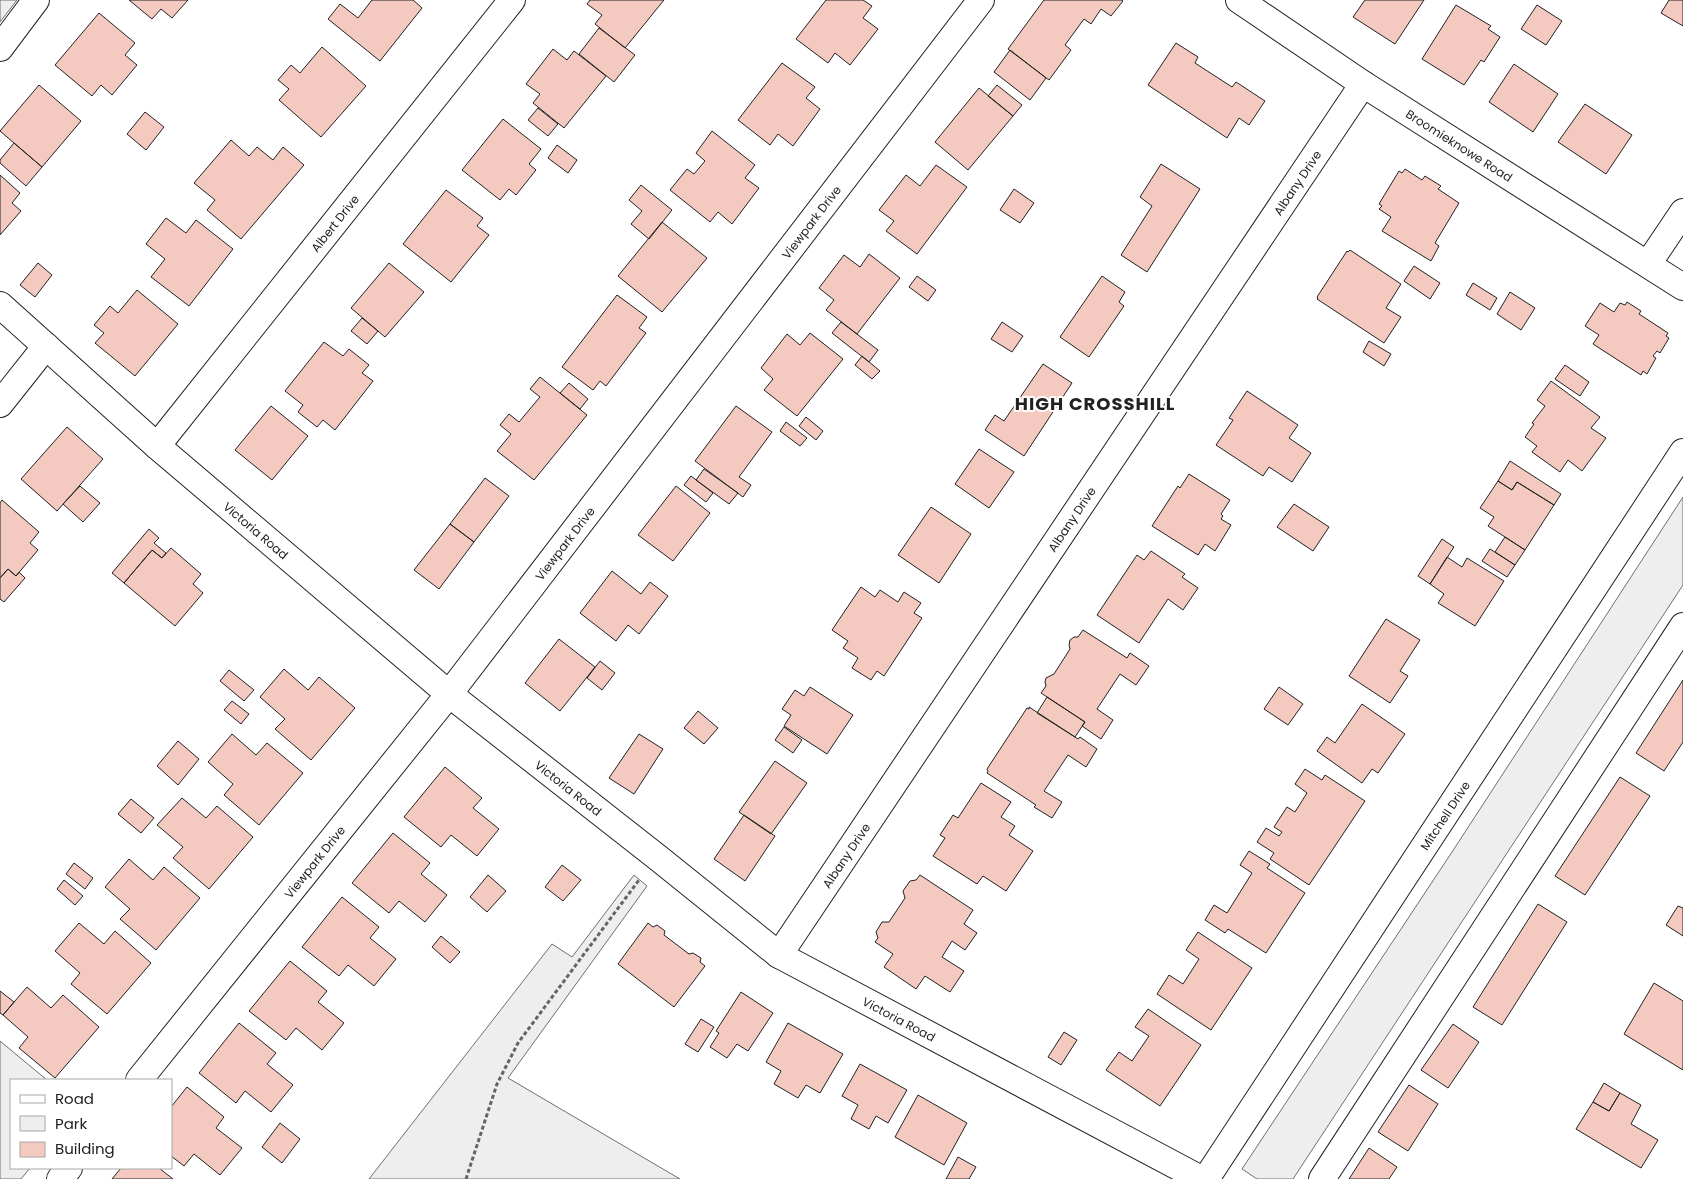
<svg xmlns="http://www.w3.org/2000/svg" width="1683" height="1179" font-family="Poppins,sans-serif">
<rect width="100%" height="100%" fill="#fff"/>
<path fill="#eee" stroke="#6f6f6f" d="M0,0h17l-17,22z
M1683,497v88l-390,594h-36l-15,-10 212,-320z
M634,875l13,11 -139,192 172,101h-311l183,-235 20,13z
M0,1041l47,39h-36v88h19l-9,11h-21z"/>
<path fill="#f3c9c0" stroke="#222" d="M129,0h59l-16,18 -11,-9 -9,10z
M372,0h41l9,8 -42,53 -52,-42 12,-15 18,14z
M590,0h74l-39,48 -30,-24 7,-9 -15,-11z
M826,0h37l9,6 -9,12 15,11 -28,36 -15,-12 -7,10 -32,-24z
M1044,0h77l2,1 -12,15 -10,-7 -10,15 -7,-5 -19,26 6,5 -22,30 -41,-31z
M1365,0h59l-29,44 -42,-27z
M1669,0h14v26l-22,-13z
M1456,5l35,21 -3,3 12,8 -16,25 -3,-2 -17,25 -42,-26z
M1537,5l25,16 -16,24 -25,-16z
M99,13l36,30 -10,12 12,10 -25,30 -11,-10 -9,11 -37,-31z
M599,28l36,27 -21,27 -35,-28z
M1176,43l22,14 -3,6 37,24 4,-5 29,19 -16,24 -10,-7 -12,20 -79,-53z
M322,47l44,39 -45,51 -42,-37 10,-11 -11,-9 13,-15 9,8z
M553,49l14,11 7,-9 32,25 -42,52 -31,-25 7,-9 -14,-10z
M1010,50l36,28 -16,22 -36,-28z
M782,63l33,24 -9,11 14,11 -27,37 -15,-12 -8,11 -32,-25z
M1514,64l44,30 -25,38 -44,-30z
M39,85l42,36 -39,46 -42,-36z
M997,85l25,20 -9,11 -25,-20z
M979,88l34,28 -45,54 -33,-28z
M1585,104l47,31 -26,39 -48,-32z
M538,108l20,16 -10,12 -20,-16z
M145,112l19,15 -18,23 -19,-16z
M503,119l38,30 -12,15 7,6 -20,25 -7,-6 -9,11 -38,-30z
M712,131l43,34 -10,13 14,10 -27,36 -14,-12 -8,10 -40,-32 17,-21 7,5 11,-13 -9,-8z
M231,140l18,16 8,-9 16,13 10,-13 21,18 -63,74 -34,-29 8,-10 -21,-17z
M14,143l28,24 -16,19 -26,-23v-3z
M557,145l20,15 -9,13 -20,-15z
M1161,164l39,25 -53,83 -26,-17 31,-49 -12,-9z
M936,165l31,22 -50,67 -31,-23 8,-10 -15,-11 27,-35 14,11z
M1405,169l17,11 3,-4 16,10 -3,3 21,14 -24,40 4,3 -8,15 -49,-30 9,-14 -12,-8 3,-3 -3,-2 20,-33 3,2z
M0,175l20,18 -8,10 9,8 -21,24z
M641,185l31,25 -23,29 -18,-15 11,-13 -13,-11z
M1014,189l20,14 -14,20 -20,-13z
M446,190l37,28 -6,8 12,9 -38,47 -48,-38z
M166,218l20,15 10,-13 37,29 -44,57 -38,-29 14,-18 -19,-15z
M662,222l45,36 -45,54 -44,-36z
M1350,250l51,34 -15,24 15,9 -17,26 -67,-44 1,-1 -1,-1 30,-46 1,1z
M869,254l31,24 -43,56 -31,-24 8,-10 -15,-12 25,-33 16,12z
M38,263l14,12 -17,22 -15,-12z
M389,263l35,29 -39,45 -34,-29z
M1414,266l26,17 -10,16 -26,-18z
M917,276l19,14 -8,11 -19,-14z
M1102,276l23,16 -6,10 5,4 -35,51 -29,-20z
M1473,283l24,15 -7,12 -24,-15z
M137,290l41,34 -43,52 -40,-33 9,-10 -10,-8 16,-19 8,7z
M1510,292l25,16 -14,22 -24,-16z
M617,295l30,22 -8,11 7,5 -40,53 -6,-5 -7,9 -31,-23z
M1627,302l14,9 -2,3 29,19 -2,3 3,2 -9,15 -3,-2 -4,5 3,2 -9,16 -4,-3 -2,4 -48,-31 6,-9 -14,-9 15,-23 14,9 6,-9 5,2z
M362,318l16,13 -11,13 -16,-13z
M841,322l37,28 -9,12 -37,-29z
M1002,322l21,14 -11,16 -21,-13z
M810,333l33,26 -46,57 -33,-26 9,-11 -12,-11 26,-34 13,11z
M1369,341l22,13 -7,12 -21,-14z
M324,342l19,14 6,-7 20,16 -7,8 11,8 -38,49 -12,-10 -6,7 -19,-15 5,-7 -18,-14z
M862,356l18,15 -8,8 -17,-14z
M1043,364l29,19 -48,73 -39,-26 10,-15 9,6z
M1565,365l24,17 -9,14 -25,-17z
M540,377l47,38 -53,65 -37,-29 14,-17 -11,-9 9,-11 10,8 21,-25 -10,-8z
M1551,381l49,36 -9,11 15,10 -24,33 -14,-11 -8,12 -28,-20 5,-6 -12,-9 9,-13 -2,-1 13,-17 -8,-6z
M569,383l19,16 -8,10 -20,-16z
M1247,391l51,34 -9,13 22,15 -19,29 -23,-15 -6,9 -47,-31 17,-25 -4,-2z
M271,406l37,30 -36,44 -37,-30z
M736,406l36,26 -33,45 12,8 -8,12 -48,-36z
M806,417l17,14 -7,9 -17,-14z
M786,422l21,16 -7,8 -20,-15z
M67,427l36,32 -46,52 -36,-32z
M979,449l35,23 -25,36 -34,-24z
M1510,461l51,33 -7,11 -37,-23 -5,8 -14,-9z
M704,469l34,24 -9,11 -33,-24z
M1189,474l41,26 -9,14 2,2 -2,3 10,6 -16,26 -10,-7 -7,11 -46,-29 26,-40 2,2z
M691,476l22,17 -7,9 -22,-17z
M485,478l24,18 -35,46 -24,-18z
M1498,481l14,9 5,-8 37,23 -29,45 -37,-24 6,-9 -14,-9z
M80,486l20,17 -17,19 -20,-18z
M676,486l34,27 -37,48 -35,-26z
M2,500l37,32 -9,11 8,7 -22,26 -8,-7 -8,9v-75z
M1294,504l35,23 -16,24 -36,-24z
M931,507l40,27 -32,49 -41,-28z
M450,524l24,18 -35,47 -25,-19z
M149,529l10,9 -5,5 12,10 -4,5 -10,-8 -28,33 -12,-10z
M1505,537l20,13 -10,15 -20,-13z
M1442,539l12,8 -24,37 -12,-8z
M171,548l30,26 -8,10 10,9 -28,33 -51,-43 28,-33 10,8z
M1490,549l25,16 -8,12 -25,-16z
M1151,551l34,23 -3,3 16,11 -15,22 -15,-11 -29,44 -42,-28 40,-60 7,5z
M1447,557l15,10 5,-9 37,23 -29,45 -37,-23 6,-9 -14,-10z
M8,569l8,7 3,-4 6,6 -21,24 -4,-3v-21z
M612,571l29,23 9,-12 18,14 -29,38 -11,-9 -12,16 -36,-28z
M861,587l14,10 5,-7 18,12 6,-10 17,11 -7,10 8,5 -38,58 -7,-5 -6,9 -19,-12 6,-10 -15,-10 5,-7 -16,-11z
M1386,619l34,21 -20,31 8,5 -18,27 -41,-27z
M1083,630l44,28 3,-5 19,13 -13,19 -16,-11 -23,35 16,11 -12,19 -19,-13 3,-4 -44,-29 5,-7 -1,-4 1,-4 8,-4 16,-25 -1,-4 1,-5 4,-3h4z
M559,639l36,28 -35,44 -35,-28z
M600,661l15,12 -13,17 -15,-12z
M284,669l24,21 11,-13 36,31 -44,52 -36,-31 10,-10 -25,-22z
M229,670l25,20 -10,11 -24,-20z
M1683,680v62l-19,29 -28,-18z
M810,687l43,28 -26,39 -43,-28 7,-11 -9,-6 13,-19 9,6z
M1279,687l24,17 -15,21 -24,-16z
M1047,697l38,25 -10,15 -38,-24z
M232,701l17,13 -8,10 -17,-14z
M1362,704l43,30 -27,39 -6,-4 -10,14 -45,-32 10,-14 8,6z
M1029,707l46,30 3,2 2,-2 17,12 -11,18 -18,-12 -24,36 18,11 -10,16 -18,-11 2,-2 -49,-32 1,-2 -1,-2 40,-61 2,1z
M698,711l20,17 -14,16 -20,-16z
M784,727l18,13 -9,13 -18,-13z
M232,734l24,21 11,-12 36,30 -44,52 -35,-30 9,-11 -25,-22z
M639,734l24,15 -29,45 -25,-16z
M178,741l21,18 -21,26 -21,-19z
M775,761l32,22 -36,51 -32,-22z
M445,767l37,31 -9,10 26,21 -22,27 -26,-21 -10,12 -37,-30z
M1305,769l17,11 3,-5 40,26 -56,84 -39,-26 4,-6 -17,-11 9,-14 13,8 3,-4 -8,-5 13,-20 8,5 12,-19 -12,-9z
M1620,777l30,19 -65,99 -30,-19z
M981,783l30,19 -10,15 14,9 -6,9 24,16 -27,40 -23,-15 -6,8 -44,-28 12,-18 -5,-3 13,-20 5,3z
M182,798l24,20 11,-12 36,31 -44,52 -36,-31 10,-11 -26,-22z
M131,799l23,19 -13,15 -23,-19z
M744,815l31,21 -30,45 -31,-22z
M393,833l37,30 -9,11 26,21 -22,27 -26,-21 -10,12 -37,-30z
M1249,851l21,13 -3,4 38,25 -39,60 -38,-24 -3,4 -20,-13 9,-15 13,8 25,-40 -12,-8z
M129,859l24,21 11,-13 36,31 -44,52 -36,-31 10,-10 -25,-22z
M74,863l19,15 -8,11 -19,-15z
M562,865l19,15 -18,21 -18,-14z
M488,875l18,16 -19,21 -17,-15z
M920,875l53,35 -9,14 13,9 -12,17 -13,-9 -10,16 22,14 -14,21 -25,-16 -9,13 -32,-22 9,-13 -18,-12 3,-4 -2,-6 6,-10h7l16,-24 -2,-7 7,-10 6,-1z
M64,880l19,16 -8,9 -18,-16z
M342,897l37,30 -9,11 26,21 -22,27 -26,-21 -9,11 -37,-29z
M1538,904l29,18 -65,103 -29,-18z
M1678,906l5,2v28l-17,-11z
M79,923l25,21 11,-13 36,32 -44,51 -36,-30 9,-11 -25,-22z
M648,923l5,4 4,-2 8,6 -1,4 25,19 4,-1 8,5 -1,4 5,4 -31,41 -56,-43z
M1198,932l54,36 -41,62 -54,-36 12,-19 14,9 16,-25 -13,-9z
M441,936l19,16 -10,11 -18,-16z
M290,961l37,30 -9,11 26,21 -22,27 -26,-22 -10,12 -37,-29z
M1654,983l29,18v69l-59,-36z
M27,987l24,21 12,-13 36,32 -44,51 -36,-30 9,-11 -25,-22z
M0,991l14,11 -11,13 -3,-2z
M741,992l32,21 -25,38 -11,-7 -10,14 -17,-11 9,-14 -3,-2z
M1148,1009l53,36 -41,61 -54,-36 13,-18 13,9 17,-25 -14,-9z
M701,1019l13,8 -16,25 -13,-8z
M239,1023l37,30 -9,11 26,21 -22,27 -26,-21 -9,12 -37,-30z
M788,1023l55,31 -23,39 -14,-8 -8,13 -24,-14 7,-13 -15,-9z
M1453,1024l26,18 -31,46 -27,-18z
M1064,1032l13,8 -16,25 -13,-8z
M860,1064l47,26 -19,33 -12,-7 -7,13 -18,-10 7,-14 -16,-9z
M1604,1083l16,10 -11,18 -16,-9z
M1409,1085l29,19 -30,47 -30,-19z
M187,1087l37,30 -8,11 26,20 -22,27 -26,-21 -10,12 -13,-10v-49z
M1620,1093l21,12 -10,19 27,16 -17,28 -65,-39 17,-27 16,9z
M918,1095l49,28 -23,42 -49,-28z
M280,1123l20,16 -18,24 -20,-16z
M1369,1148l28,19 -8,12h-40z
M958,1157l18,10 -7,12h-23z
M121,1168h38l14,11h-61z"/>
<g fill="none" stroke-linecap="round" stroke-linejoin="round">
<g stroke="#222" stroke-width="28">
<g id="street">
<path id="s1" d="M1239,0l124,84 320,203"/>
<path d="M0,48l36,-48"/>
<path d="M1648,264l35,-52"/>
<path id="s2" d="M0,305l157,141 292,248 208,163 122,98 422,224"/>
<path d="M0,404l46,-58"/>
<path id="s3" d="M157,446l355,-446"/>
<path id="s4" d="M779,955l584,-871"/>
<path id="s5" d="M139,1080l310,-386 532,-694"/>
<path d="M60,1179l9,-11"/>
<path id="s6" d="M1206,1179l477,-727"/>
<path d="M1322,1179l361,-553"/>
</g>
</g>
<path stroke="#646464" stroke-width="3" stroke-dasharray="4 2.5" stroke-linecap="butt" d="M466,1179l31,-95 21,-41 121,-163"/>
<use href="#street" stroke="#fff" stroke-width="26"/>
</g>
<g text-anchor="middle" dominant-baseline="central" stroke-width="4" stroke-linejoin="round" paint-order="stroke">
<g font-size="12" fill="#222" stroke="#fff">
<text stroke="none"><textPath href="#s1" startOffset="264">Broomieknowe Road</textPath></text>
<text stroke="none"><textPath href="#s4" startOffset="930">Albany Drive</textPath></text>
<text stroke="none"><textPath href="#s5" startOffset="1090">Viewpark Drive</textPath></text>
<text stroke="none"><textPath href="#s3" startOffset="285">Albert Drive</textPath></text>
<text stroke="none"><textPath href="#s4" startOffset="525">Albany Drive</textPath></text>
<text stroke="none"><textPath href="#s2" startOffset="341">Victoria Road</textPath></text>
<text stroke="none"><textPath href="#s5" startOffset="685">Viewpark Drive</textPath></text>
<text stroke="none"><textPath href="#s2" startOffset="746">Victoria Road</textPath></text>
<text stroke="none"><textPath href="#s6" startOffset="435">Mitchell Drive</textPath></text>
<text stroke="none"><textPath href="#s4" startOffset="120">Albany Drive</textPath></text>
<text stroke="none"><textPath href="#s5" startOffset="280">Viewpark Drive</textPath></text>
<text stroke="none"><textPath href="#s2" startOffset="1151">Victoria Road</textPath></text>
</g>
<g font-size="18" font-weight="bold" letter-spacing="1" fill="#222" stroke="#fff">
<text x="1095" y="403">HIGH CROSSHILL</text>
</g>
</g>
<rect x="10" y="1079" width="162" height="90" fill="#ffffff" stroke="#a7a7a7"/>
<rect x="20" y="1095" width="25" height="8" fill="#ffffff" stroke="#a7a7a7"/>
<text x="55" y="1104" font-size="15" fill="#222222">Road</text>
<rect x="20" y="1116" width="25" height="15" fill="#eeeeee" stroke="#a7a7a7"/>
<text x="55" y="1129" font-size="15" fill="#222222">Park</text>
<rect x="20" y="1142" width="25" height="15" fill="#f3c9c0" stroke="#a7a7a7"/>
<text x="55" y="1154" font-size="15" fill="#222222">Building</text>
</svg>
